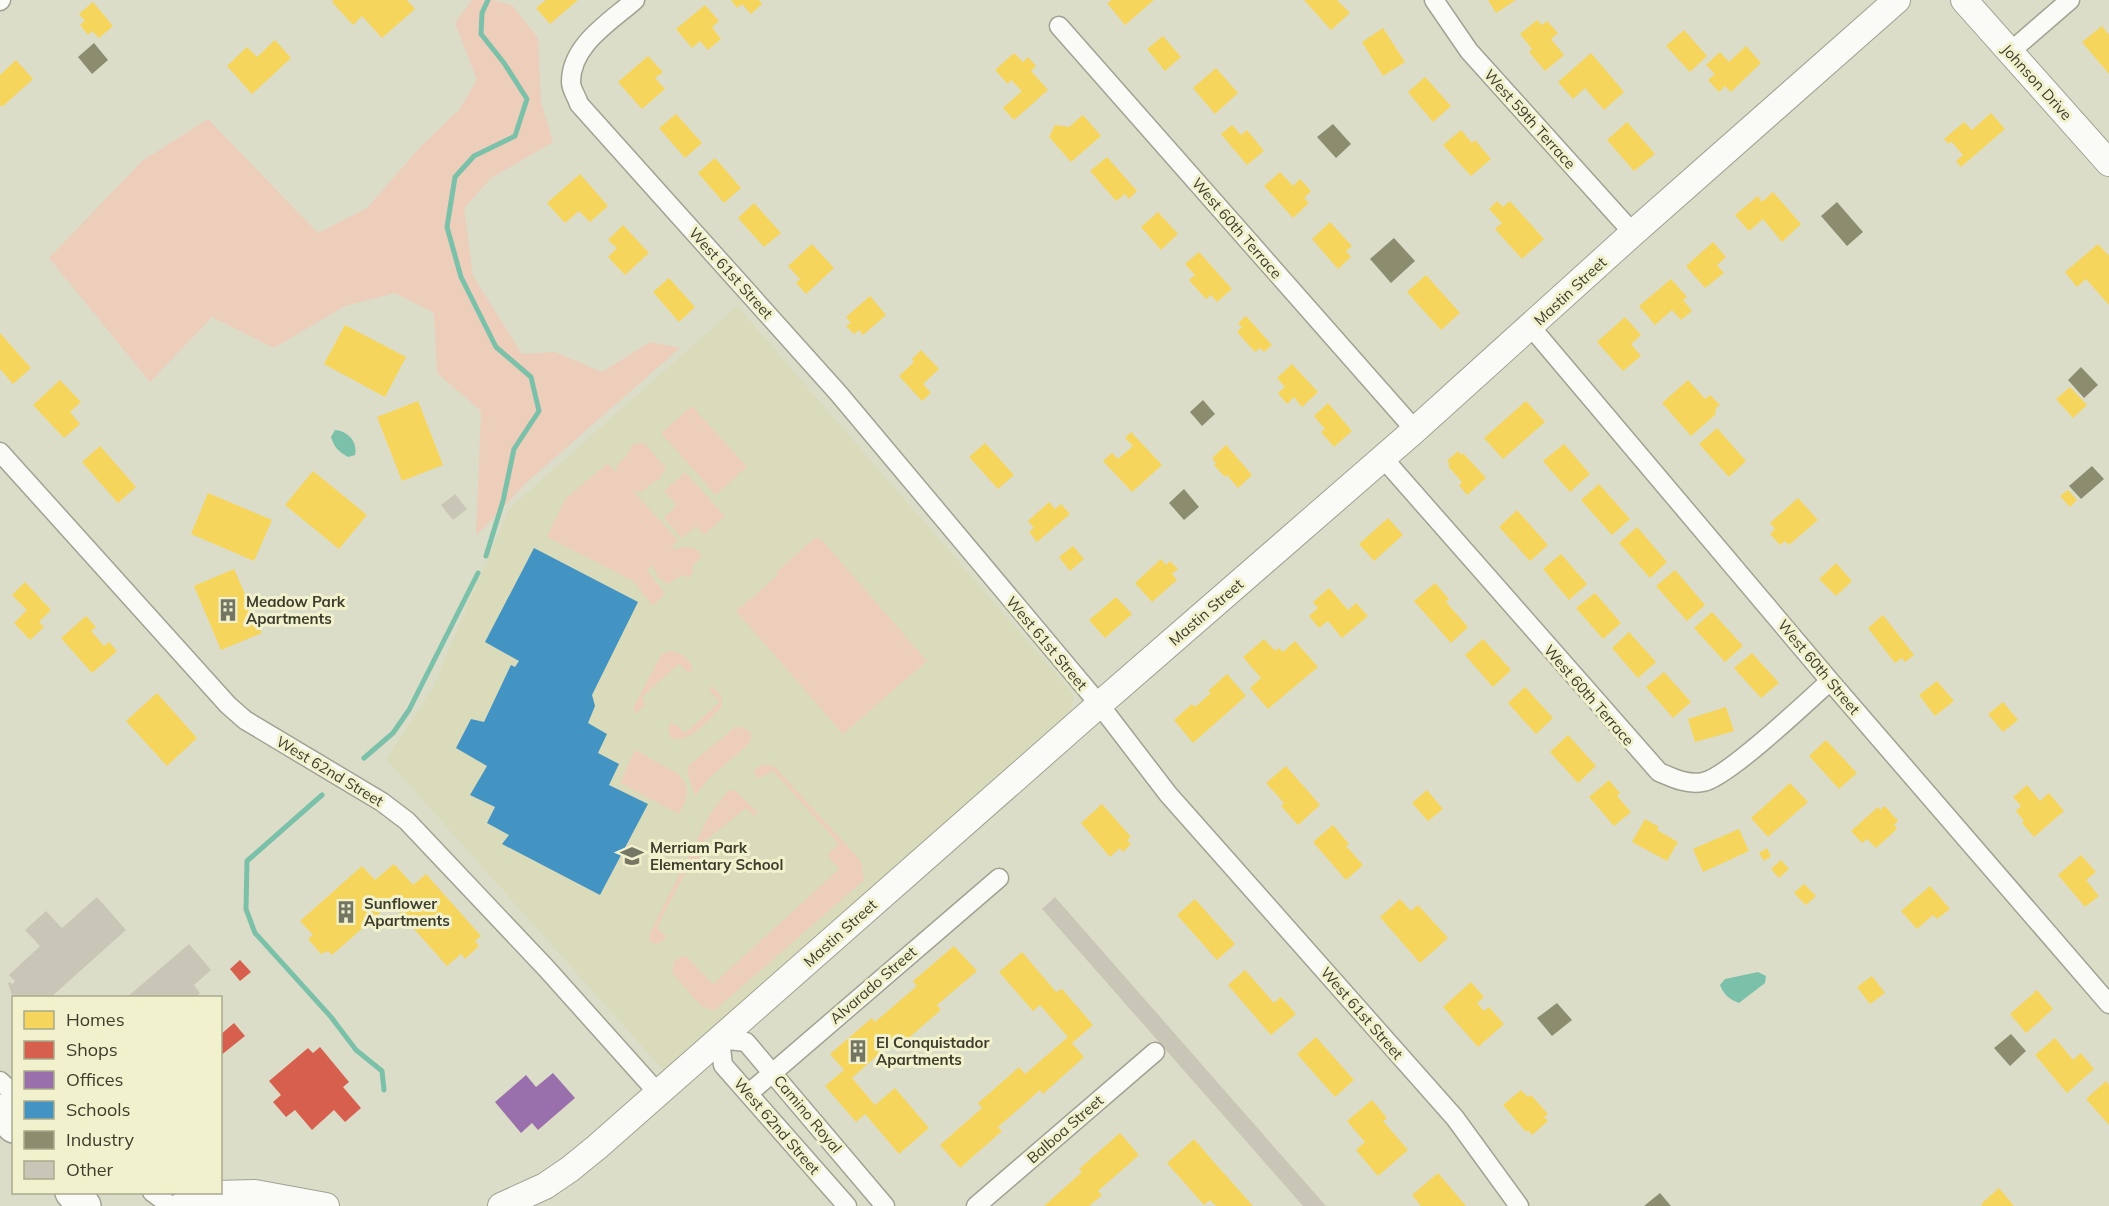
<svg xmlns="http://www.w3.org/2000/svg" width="2109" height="1206" font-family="Mulish,sans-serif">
<rect width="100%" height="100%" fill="#dcddc8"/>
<path fill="#dadbba" d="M737,306l332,383 5,9 -4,13 -338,301 -43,34 -25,25 -278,-312 46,-70 77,-180z"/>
<path fill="#ecceba" d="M472,0h20l20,5 26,33 3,64 12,40 -62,36 -27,30 9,68 49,78 33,-2 47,20 48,-30 30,6 -153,134 -51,54 5,-125 -44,-38 -3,-60 -39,-20 -50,13 -71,42 -62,-31 -62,65 -101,-124 93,-97 66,-42 110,114 49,-25 55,-63 37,-35 18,-30 -22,-57z
M692,406l55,61 -31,28 -55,-62z
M644,443l22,25 -7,12c-8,2 -11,8 -18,12l-8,-1 45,49 -8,9 18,-2 10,3 4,6 -11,11 3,5 -5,6 -8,-3 -13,9 -10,-7 -5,-12 -6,5 18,24 -12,12 -20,-25 -86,-44 18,-38 43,-36 9,10v-8l11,-11 4,-10z
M685,472l40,44 -21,19 -8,-9 -14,12 -18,-20 13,-13 -13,-14z
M816,537l2,2 2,-1 107,123 -84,73 -107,-123 42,-36 -2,-3z
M673,651l10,4 9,10v6l-5,1 -8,-8 -37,33 3,8 -9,9 -3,-6 29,-55z
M710,687h3l9,11v9c-13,12 -34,40 -52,30l-2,-8 2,-6 6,2 9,8 35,-31 -11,-12z
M735,727h8l9,7 -3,10 -40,34 -14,18 -8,-24 2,-7z
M635,750l42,23c15,15 11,24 2,41l-59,-31z
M762,765l12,1 87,95 3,19 -150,131 -13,-5 -28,-32v-11l6,-6 7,-1 27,28 126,-115 -12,-14 12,-11 -66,-73 -16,8 -3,-9z
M728,790l8,1 22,22 -4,3 -8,-8 -49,39 -3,6 7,6 -1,4 -8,-3 -35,67 10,11 -10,6 -7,-2 -1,-7 61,-121z"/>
<path fill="#7bc1aa" d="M335,430c13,1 23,12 20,25l-7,2c-9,-5 -14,-10 -17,-20z
M1758,972l8,4 -1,7 -26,20c-10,-4 -15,-8 -19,-18l5,-6z"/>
<path fill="#f6d55c" d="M334,0h73l8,9 -33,29 -20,-22 -9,9 -21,-23z
M546,0h32l-28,24 -14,-16z
M731,0h28l3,4 -11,10 -9,-10 -5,4z
M1112,0h42l-29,25 -18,-22z
M1304,0h33l13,13 -19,17z
M1488,0h28l-20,13z
M93,2l20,24 -14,12 -7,-7 -4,4 -8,-10 5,-4 -6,-7z
M705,5l14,16 -7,6 9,12 -13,11 -8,-9 -8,7 -16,-19z
M1537,20l5,5 5,-4 11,12 -7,6 13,16 -19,16 -16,-19 3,-3 -12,-15z
M2102,26l7,9v39l-27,-32z
M1383,28l22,34 -22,14 -21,-34z
M1684,30l23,26 -17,16 -24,-26z
M1163,36l18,21 -16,14 -18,-22z
M275,40l16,18 -39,36 -25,-28 20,-19 10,10z
M1746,46l15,17 -30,29 -6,-6 -6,6 -11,-12 7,-6 -9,-9 14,-13 9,10z
M1014,53l9,9 5,-5 8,9 -5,5 17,19 -34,30 -11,-12 19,-17 -11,-11 -3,4 -13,-14z
M1591,53l33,39 -20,18 -19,-22 -12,11 -15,-17z
M648,56l15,16 -8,6 10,11 -23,20 -24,-27z
M16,60l17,19 -31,28 -2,-2v-30z
M1216,68l22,25 -23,21 -22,-26z
M1425,77l26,29 -18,16 -25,-30z
M1991,113l14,16 -44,38 -5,-6 7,-6 -12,-14 -2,3 -5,-5 20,-17 8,8z
M676,114l26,29 -17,15 -26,-30z
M1083,115l18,21 -30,26 -22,-25 6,-12 14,2z
M1627,122l28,32 -21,17 -27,-31z
M1232,125l9,10 6,-5 17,21 -17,14 -26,-31z
M1461,130l11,13 3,-3 16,19 -20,17 -28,-31z
M1107,157l30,34 -8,8 -4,-5 -9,7 -26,-30z
M715,158l26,30 -17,15 -26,-30z
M1280,172l13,14 7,-7 11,12 -7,7 5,5 -16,15 -29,-32z
M580,174l28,32 -18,16 -11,-11 -14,12 -18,-20z
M1773,192l28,32 -19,18 -19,-23 -14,12 -14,-16 23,-19 4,6z
M1497,201l6,6 7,-6 34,38 -22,20 -27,-30 7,-6 -13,-14z
M754,203l27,30 -17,14 -26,-29z
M1158,212l20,22 -17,16 -20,-23z
M1330,222l22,24 -6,5 5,6 -13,12 -26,-30z
M623,225l26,28 -24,22 -17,-18 9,-9 -9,-8z
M1713,242l13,15 -9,8 7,8 -19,15 -19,-22z
M812,244l22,24 -28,26 -10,-11 4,-4 -12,-13z
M2098,244l11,12v49l-23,-26 -9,8 -12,-15z
M1199,252l33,37 -15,13 -6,-7 -5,4 -17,-19 6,-5 -10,-11z
M1426,275l34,38 -19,17 -34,-38z
M669,278l26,29 -16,15 -26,-30z
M1671,279l16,18 -4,3 9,11 -11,9 -9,-10 -17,15 -16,-19z
M870,296l16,19 -23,20 -4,-5 -5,4 -8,-8 5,-3 -5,-6z
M1246,316l26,29 -8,7 -4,-4 -5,4 -18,-20 5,-5 -4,-4z
M1625,317l16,18 -10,9 10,12 -18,15 -26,-29z
M345,325l61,32 -21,40 -61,-33z
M0,333l31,35 -18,16 -13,-15z
M921,350l18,19 -16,15 8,9 -9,8 -23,-25 15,-14 -2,-3z
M1292,364l26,28 -16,15 -8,-10 -7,7 -9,-11 7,-6 -8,-9z
M60,380l21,22 -11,10 10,12 -16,14 -31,-33z
M1688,380l17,19 5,-4 10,10 -4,3 -1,7 -24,21 -29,-33z
M2070,387l17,18 -14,13 -17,-19z
M418,401l25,64 -41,16 -25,-64z
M1526,401l19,21 -42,37 -19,-21z
M1328,403l24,28 -18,16 -13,-15 4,-3 -11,-13z
M1717,428l29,33 -17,16 -30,-33z
M1131,432l31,33 -30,27 -29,-31 9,-8 6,6 15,-13 -8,-8z
M985,443l29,32 -16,14 -29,-32z
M1564,444l26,30 -20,18 -27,-31z
M1226,445l26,30 -14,13 -11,-13 -2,2 -11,-12 2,-2 -4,-5z
M100,446l36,41 -18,16 -36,-41z
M1458,451l3,4 2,-2 23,25 -19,17 -8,-10 3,-3 -14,-16 2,-2 -3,-3z
M313,471l54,44 -28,34 -54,-44z
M1599,484l31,35 -18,16 -31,-35z
M2068,490l9,10 -7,7 -10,-11z
M208,493l64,27 -18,41 -63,-27z
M1798,498l20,22 -29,25 -4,-4 -5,4 -10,-11 5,-5 -5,-6z
M1049,502l6,7 6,-5 9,10 -33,28 -8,-10 5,-4 -6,-7z
M1517,510l31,35 -18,16 -31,-34z
M1388,518l15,17 -29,26 -15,-17z
M1637,527l30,35 -17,16 -31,-35z
M1073,546l11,13 -14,12 -11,-14z
M1561,554l26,30 -18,16 -26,-31z
M1161,559l5,6 4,-4 8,8 -6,5 5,6 -25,22 -17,-19z
M1836,563l16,18 -16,15 -17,-17z
M234,569l28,64 -41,17 -27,-64z
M1675,570l30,35 -18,16 -31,-35z
M25,582l26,28 -12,12 5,5 -14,13 -16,-17 13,-13 -15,-15z
M1435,583l14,16 -3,3 22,25 -17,16 -37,-42z
M1329,588l19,22 8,-7 12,13 -26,22 -14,-17 -9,7 -10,-12 9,-8 -5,-6z
M1595,593l26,30 -18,16 -27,-31z
M1116,597l16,17 -27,24 -16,-18z
M1712,612l31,34 -18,16 -31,-34z
M1883,615l31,40 -9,7 -3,-4 -7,5 -27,-35z
M86,616l10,11 -5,4 13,15 5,-4 8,9 -25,22 -31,-35z
M1629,632l27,30 -18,16 -26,-30z
M1264,639l11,12 4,-3 4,4 12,-11 23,26 -50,42 -18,-21 11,-10 -18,-21z
M1483,639l28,31 -18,17 -28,-32z
M1752,653l27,30 -18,15 -27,-30z
M1664,672l27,30 -18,16 -27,-31z
M1227,674l19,22 -53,47 -19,-23 18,-16 3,3 16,-14 -3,-2z
M1937,681l17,20 -19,15 -16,-21z
M1525,687l28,31 -17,16 -28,-31z
M157,693l40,45 -30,28 -41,-45z
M2003,702l15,18 -15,12 -15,-18z
M1726,707l8,24 -39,11 -7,-23z
M1568,735l28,31 -18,17 -28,-31z
M1826,740l31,33 -18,16 -30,-33z
M1286,766l34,39 -22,20 -17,-19 3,-3 -18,-20z
M1609,780l11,13 -3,3 14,16 -17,14 -25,-29z
M1790,783l18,19 -40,35 -17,-19z
M2027,785l13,16 9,-8 15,18 -30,26 -12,-14 2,-2 -8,-10 5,-5 -8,-9z
M1427,790l16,19 -15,12 -16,-18z
M1102,804l29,33 -4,3 4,4 -8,8 -3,-4 -10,9 -29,-34z
M1885,806l13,15 -4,4 3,4 -21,19 -9,-9 -5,4 -11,-12 27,-24 2,3z
M1645,819l14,8 -2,3 21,12 -11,19 -35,-19z
M1333,825l16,19 -3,2 17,19 -17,15 -33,-38z
M1739,829l10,22 -46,21 -10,-23z
M1767,848l4,8 -7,5 -5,-8z
M2081,855l15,17 -10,8 13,16 -14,11 -27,-32z
M1781,860l8,9 -10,9 -8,-9z
M394,864l19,21 13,-11 55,62 -6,5 4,5 -14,13 -4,-5 -14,12 -56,-63 -59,52 -4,-4 -7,3 -13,-15 5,-4 -13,-14 62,-55 13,14z
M1804,884l12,12 -10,9 -12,-12z
M1930,886l20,23 -13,10 -4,-4 -16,14 -16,-18z
M1195,899l40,45 -18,16 -40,-45z
M1400,899l11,12 7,-6 30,33 -28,25 -40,-46z
M954,946l23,25 -40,34 4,5 -44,38 -5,-6 -40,36 23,27 20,-17 34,40 -30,26 -34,-40 -9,8 -31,-36 19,-16 -14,-16 42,-36 3,4 42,-36 -4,-5z
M1022,952l34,40 6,-3 31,36 -21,18 12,14 -41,37 -3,-4 -42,37 4,4 -42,37 -20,-23 42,-37 -4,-5 41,-36 6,7 43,-37 -28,-32 -7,6 -34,-39z
M1245,970l29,33 7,-6 15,17 -25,21 -43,-50z
M1872,976l13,17 -15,11 -13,-17z
M1471,982l13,15 -7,6 7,8 5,-4 15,17 -26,23 -35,-40z
M2037,990l16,19 -27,24 -16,-19z
M1316,1037l38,43 -19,17 -38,-43z
M2055,1038l18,22 8,-7 13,16 -27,24 -32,-38z
M2106,1081l3,4v40l-23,-26z
M1521,1090l7,7 3,-2 17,19 -4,3 4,4 -16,14 -4,-5 -2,2 -23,-27z
M1372,1100l15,18 -4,3 25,29 -30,26 -22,-26 9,-8 -18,-21z
M1120,1133l19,22 -41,36 4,4 -13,11h-45l38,-34 -3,-3z
M1194,1139l19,22 40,45h-37l-6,-6 -6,5 -37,-42z
M1438,1173l28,33h-45l-9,-11z
M1999,1188l15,18h-31l-2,-2z"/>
<path fill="#d6604d" d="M240,960l11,12 -11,9 -10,-12z
M234,1023l11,13 -25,20v-21z
M320,1047l29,35 -6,5 18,21 -16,14 -11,-12 -22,20 -17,-20 -9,7 -13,-15 8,-7 -12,-14 39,-33 5,5z"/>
<path fill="#9970ab" d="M553,1073l22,25 -37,32 -6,-7 -11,10 -26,-31 31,-27 10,12z"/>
<path fill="#4393c3" d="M534,548l104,54 -46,93 3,11 -7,17 19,11 -9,19 21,11 -10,21 39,19 -48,91 -98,-51 7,-9 -22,-12 8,-16 -25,-12 17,-29 -31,-18 15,-29 13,3 27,-57 4,2 4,-6 -34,-19z"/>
<path fill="#8c8c6e" d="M94,43l14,17 -16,14 -14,-17z
M1333,124l18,20 -15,14 -19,-21z
M1837,202l26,30 -16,14 -26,-30z
M1394,238l21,23 -24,22 -21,-24z
M2081,367l17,18 -14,13 -16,-18z
M1203,400l12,14 -13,12 -12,-14z
M2092,466l12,13 -23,20 -12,-13z
M1184,489l15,18 -15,13 -15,-17z
M1557,1003l15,17 -20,16 -15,-18z
M2011,1034l15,17 -16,15 -16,-18z
M1660,1193l11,13h-27z"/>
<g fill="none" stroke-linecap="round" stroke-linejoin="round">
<path stroke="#7bc1aa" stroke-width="5" d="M486,556l17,-55 11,-52 25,-38 -8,-34 -35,-30 -35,-70 -14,-50 8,-50 19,-21 41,-20 12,-37 -23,-36 -23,-29 1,-21 6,-13
M364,758l29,-25 16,-23 69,-137
M322,795l-75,66 -1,48 9,24 76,84 25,33 26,21 2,19"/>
</g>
<path fill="#cac6b7" d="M455,494l12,15 -14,11 -12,-15z
M97,897l29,33 -76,68h-37l-5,-15 3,-1v3l4,-4 -6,-6 31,-29 -15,-16 21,-19 16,17z
M1055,897l271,309h-23l-261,-297z
M189,944l22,26 -17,15 6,8 -5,5h-69z"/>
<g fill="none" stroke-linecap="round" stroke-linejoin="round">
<g stroke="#a1a292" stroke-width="21">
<path id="street" d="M635,0c-25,22 -64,45 -64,82 0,7 6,15 8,22l260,290 260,310 69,90 287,324 64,88
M1434,0l35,51 164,182
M0,1l1,-1
M1059,26l356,404
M2010,52l60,-52
M1531,327l299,354 279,323
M0,452l228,253 17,15 137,82 25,19 139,147 112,125
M1383,458l276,314c14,6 28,13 44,10 24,-4 105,-81 127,-101
M0,1081l14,13
M749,1093l250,-215
M152,1192l19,14
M847,1206l-124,-141 -3,-26 26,3 139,164
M976,1206l179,-154"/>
</g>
<g stroke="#a1a292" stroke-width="28">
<path id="secondary" d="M1964,0l145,163
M181,1206l36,-12 38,-1 71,13
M501,1206l44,-20 25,-17 27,-22 488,-430 330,-287 218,-197 264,-233"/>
</g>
<g stroke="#a1a292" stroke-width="36">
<path id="highway" d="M0,1111l14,15
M72,1192l12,14"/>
</g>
<use href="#street" stroke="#fafaf7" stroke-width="18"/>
<use href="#secondary" stroke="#fafaf7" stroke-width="26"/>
<use href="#highway" stroke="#fafaf7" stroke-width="33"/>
</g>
<defs>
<g id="building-bare" transform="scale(1.8)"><path d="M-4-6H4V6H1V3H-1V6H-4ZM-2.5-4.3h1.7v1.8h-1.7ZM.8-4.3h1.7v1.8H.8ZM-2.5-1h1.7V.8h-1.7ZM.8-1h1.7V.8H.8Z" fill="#757564" stroke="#f1f2cd" stroke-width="2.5" paint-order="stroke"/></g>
<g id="school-bare" transform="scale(1.8)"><path d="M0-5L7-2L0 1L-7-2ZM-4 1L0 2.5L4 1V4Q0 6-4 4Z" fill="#757564" stroke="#f1f2cd" stroke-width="2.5" paint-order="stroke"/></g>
</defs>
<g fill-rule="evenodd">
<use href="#building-bare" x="228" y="610"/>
<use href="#school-bare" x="632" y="856"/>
<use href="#building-bare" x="346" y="912"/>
<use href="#building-bare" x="858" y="1051"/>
</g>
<g text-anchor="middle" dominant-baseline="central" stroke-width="6" stroke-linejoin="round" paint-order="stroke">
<g font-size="15" fill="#3d3d2e" stroke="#f1f2cd">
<text transform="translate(2037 82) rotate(48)">Johnson Drive</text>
<text transform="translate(1530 119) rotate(48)">West 59th Terrace</text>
<text transform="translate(1237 228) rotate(49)">West 60th Terrace</text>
<text transform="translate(731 273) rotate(48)">West 61st Street</text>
<text transform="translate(1570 291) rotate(-43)">Mastin Street</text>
<text transform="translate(1206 612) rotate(-41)">Mastin Street</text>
<text transform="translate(1047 643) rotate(50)">West 61st Street</text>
<text transform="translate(1819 667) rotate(50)">West 60th Street</text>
<text transform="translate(1589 695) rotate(49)">West 60th Terrace</text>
<text transform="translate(330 771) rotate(31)">West 62nd Street</text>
<text transform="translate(840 933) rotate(-42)">Mastin Street</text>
<text transform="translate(873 985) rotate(-41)">Alvarado Street</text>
<text transform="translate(1362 1013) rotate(49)">West 61st Street</text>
<text transform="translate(808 1114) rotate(50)">Camino Royal</text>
<text transform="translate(777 1126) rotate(49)">West 62nd Street</text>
<text transform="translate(1065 1129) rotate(-41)">Balboa Street</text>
</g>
<g font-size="15" font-weight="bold" fill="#3d3d2e" stroke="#f1f2cd" text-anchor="start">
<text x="246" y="601">Meadow Park<tspan x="246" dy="17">Apartments</tspan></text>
<text x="650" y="847">Merriam Park<tspan x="650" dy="17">Elementary School</tspan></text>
<text x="364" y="903">Sunflower<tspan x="364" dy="17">Apartments</tspan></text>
<text x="876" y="1042">El Conquistador<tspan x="876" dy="17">Apartments</tspan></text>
</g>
</g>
<rect x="12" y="996" width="210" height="198" fill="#f1f2cd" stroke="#a9aa8d" stroke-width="1.5"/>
<rect x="24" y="1011" width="30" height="18" fill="#f6d55c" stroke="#a9aa8d" stroke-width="1.5"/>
<text x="66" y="1026" font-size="18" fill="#3d3d2e">Homes</text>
<rect x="24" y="1041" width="30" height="18" fill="#d6604d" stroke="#a9aa8d" stroke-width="1.5"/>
<text x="66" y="1056" font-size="18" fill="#3d3d2e">Shops</text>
<rect x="24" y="1071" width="30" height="18" fill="#9970ab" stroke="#a9aa8d" stroke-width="1.5"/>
<text x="66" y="1086" font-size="18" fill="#3d3d2e">Offices</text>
<rect x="24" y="1101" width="30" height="18" fill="#4393c3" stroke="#a9aa8d" stroke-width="1.5"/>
<text x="66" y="1116" font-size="18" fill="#3d3d2e">Schools</text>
<rect x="24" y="1131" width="30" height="18" fill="#8c8c6e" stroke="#a9aa8d" stroke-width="1.5"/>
<text x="66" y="1146" font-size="18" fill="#3d3d2e">Industry</text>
<rect x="24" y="1161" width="30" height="18" fill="#cac6b7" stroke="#a9aa8d" stroke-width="1.5"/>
<text x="66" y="1176" font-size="18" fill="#3d3d2e">Other</text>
</svg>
